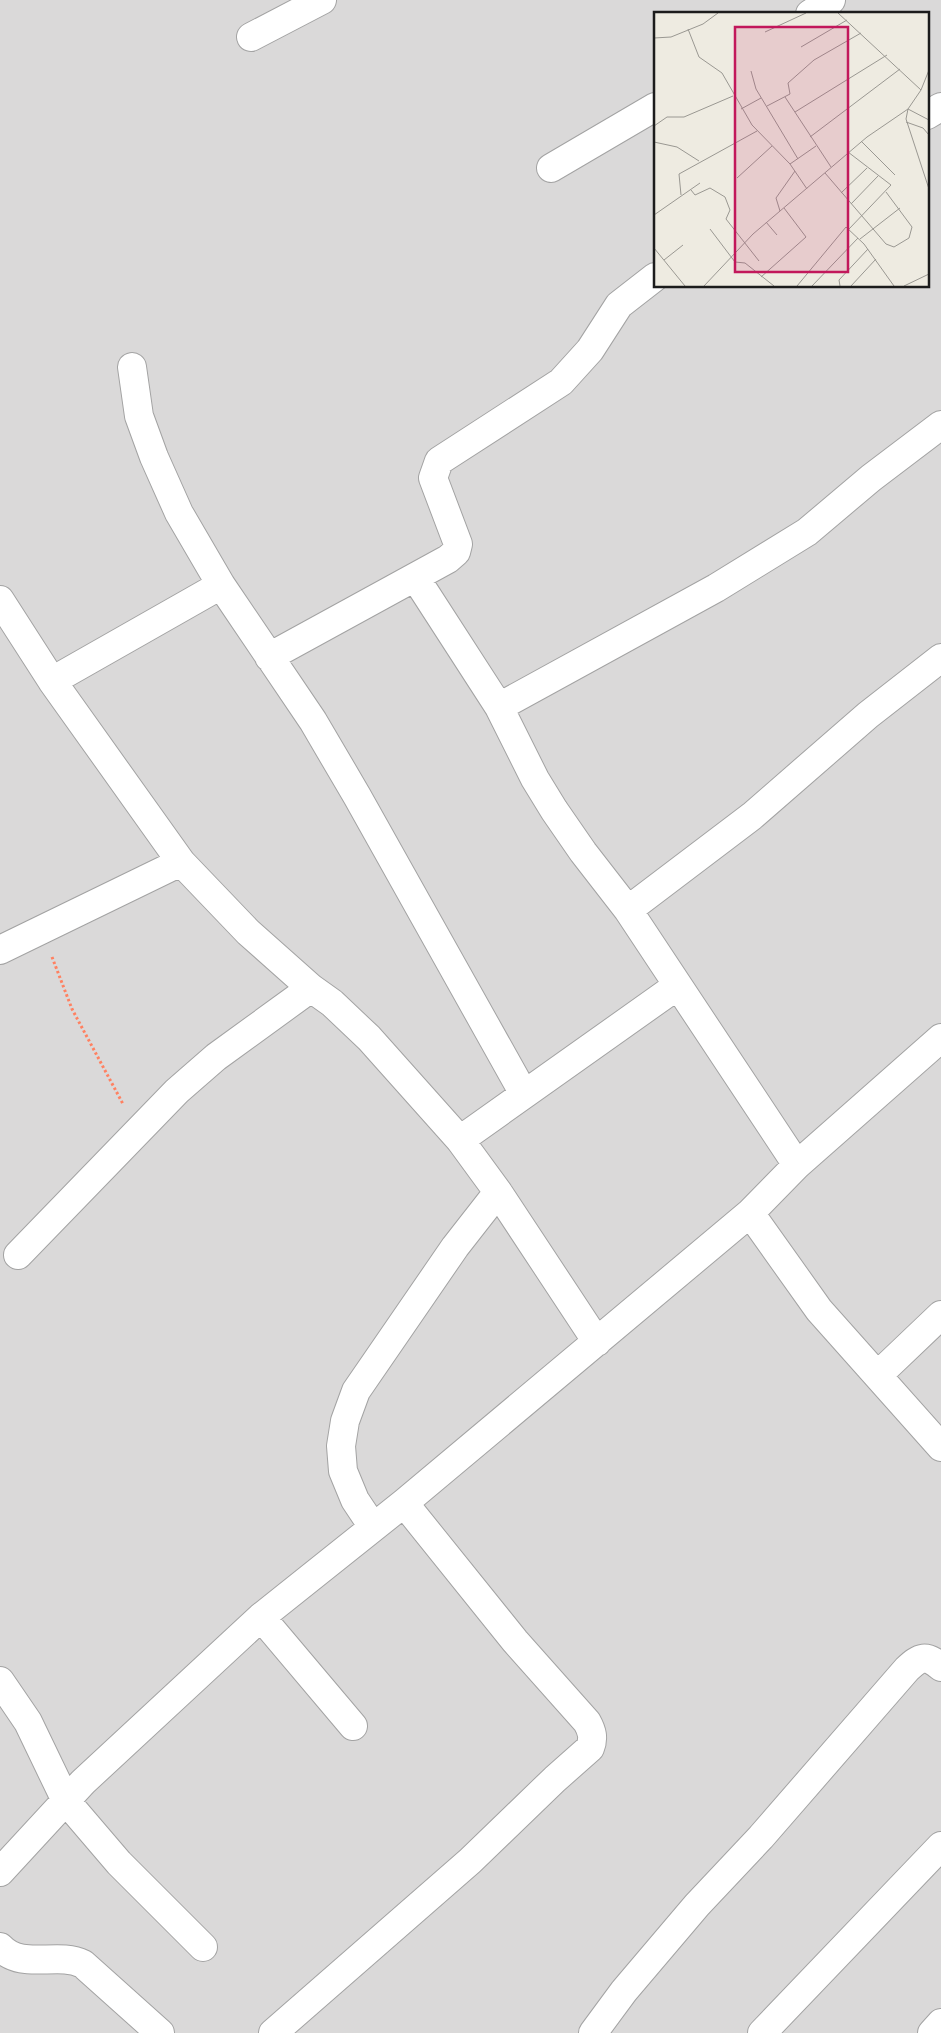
<svg xmlns="http://www.w3.org/2000/svg" width="941" height="2033" font-family="Karla,sans-serif">
<rect width="100%" height="100%" fill="#eeebe1"/>
<path fill="#dad9d9" fill-rule="evenodd" d="M0,0h941v2033h-941zM655,14h272v272h-272z"/>
<g fill="none" stroke-linecap="round" stroke-linejoin="round">
<g stroke="#a3a3a3" stroke-width="30">
<path id="street" d="M810,14l21,-14
M251,37l71,-37
M927,115l14,-8
M551,168l104,-61
M132,367l7,49 15,41 25,56 42,72 92,136 44,75 167,298
M415,577l84,130 36,72 19,31 29,42 45,58 169,255
M0,600l52,81 129,181 67,70 63,56 21,15 37,35 91,102 38,52 99,150
M269,657l179,-98 8,-7 2,-8 -25,-66 6,-17 122,-79 29,-32 29,-45 36,-28
M52,681l169,-96
M499,707l217,-119 91,-56 64,-54 70,-53
M628,910l124,-94 116,-101 73,-57
M0,950l181,-88
M460,1140l217,-154
M750,1213l69,97 122,137
M18,1255l159,-164 39,-34 95,-69
M878,1375l63,-60
M373,1527l-18,-27 -12,-29 -2,-25 4,-25 11,-30 99,-144 43,-55
M261,1617l92,109
M0,1681l28,41 38,79 53,62 84,84
M0,1872l83,-90 178,-165 143,-114 346,-290 47,-48 144,-127
M0,1947c22,24 57,4 83,17l77,69
M273,2033l197,-172 85,-82 35,-31c4,-10 2,-17 -3,-26l-72,-81 -111,-138
M593,2033l31,-42 73,-86 64,-68 146,-168c13,-12 19,-15 34,-2
M762,2033l179,-187
M932,2033l9,-10"/>
</g>
<path stroke="#ff8161" stroke-width="3" stroke-dasharray="2.5 2.5" stroke-linecap="butt" d="M52,957l20,52 51,95"/>
<use href="#street" stroke="#fff" stroke-width="28"/>
</g>
<g transform="translate(654 12)">
<rect width="275" height="275" fill="#eeebe1"/>
<path fill="none" stroke="#9a9892" stroke-width="1" d="M184,1l83,77M34,17l11,28 23,16 30,52 38,39 17,25M111,20l41,-19M0,26l17,-1 32,-13 15,-11M147,35l46,-27M275,58l-8,20 -13,19 -2,10 23,70M97,59l5,18 42,70M131,85l46,70M113,94l23,-12 -2,-11 26,-23 47,-27M87,97l20,-11M141,100l92,-57M252,110l17,6 6,7M0,114l13,-9h17l49,-21M156,125l90,-68M207,129l34,34M0,130l23,5 22,14M194,140l43,33 -42,44M136,152l26,-18M171,161l61,71 8,3 15,-9 3,-11 -26,-35M83,166l35,-32M37,178l4,5 15,-7 15,9 5,13 -4,9 33,42M187,181l26,-25M27,183l-2,-21 78,-43M197,192l27,-28M126,199l-4,-13 19,-27M0,203l46,-32M112,210l11,13M56,217l25,33 10,1 29,23M206,227l40,-31M0,236l31,38M10,248l19,-15M107,265l45,-40 -22,-29M50,274l49,-52 114,-97 41,-28 21,11M143,274l49,-59 18,17 30,42M158,274l46,-48M186,274l-1,-6 29,-31M197,274l25,-27M250,274l25,-12"/>
<path fill="#c2185b" fill-opacity="0.15" stroke="#c2185b" stroke-width="2.5" d="M81,15h113v245h-113z"/>
<rect width="275" height="275" fill="none" stroke="#1c1c1c" stroke-width="2.5"/>
</g>
</svg>
